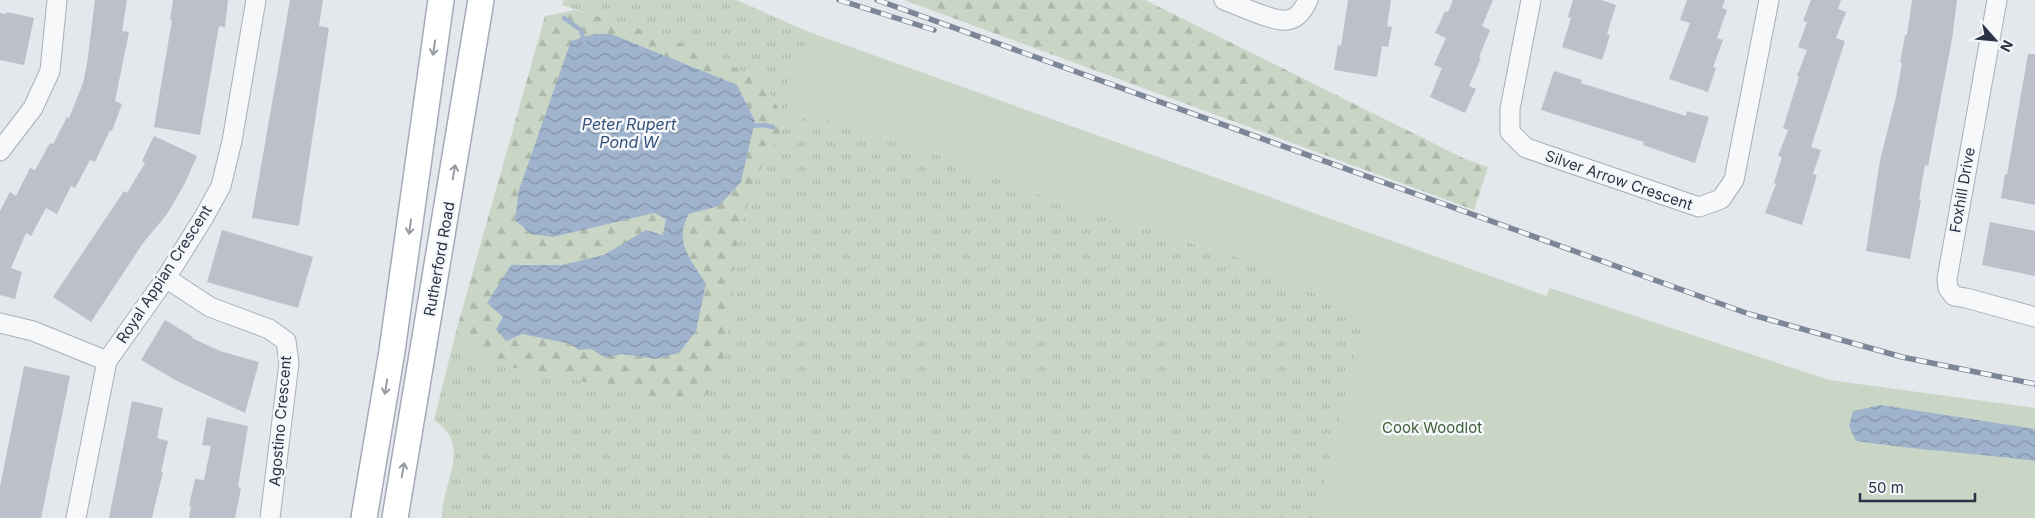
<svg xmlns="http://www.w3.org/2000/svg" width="2035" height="518" font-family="Inter,sans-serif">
<defs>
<pattern id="grass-tufts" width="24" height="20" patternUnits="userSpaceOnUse" patternTransform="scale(1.25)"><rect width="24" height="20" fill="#c9d6c5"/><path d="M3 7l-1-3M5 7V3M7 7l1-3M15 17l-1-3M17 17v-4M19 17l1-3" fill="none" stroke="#adb8ab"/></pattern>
<pattern id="forest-firs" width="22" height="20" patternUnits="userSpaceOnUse" patternTransform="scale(1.25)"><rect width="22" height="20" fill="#c9d6c5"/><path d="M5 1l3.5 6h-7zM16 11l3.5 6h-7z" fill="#adb8ab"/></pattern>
<pattern id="water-waves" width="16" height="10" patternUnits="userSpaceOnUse" patternTransform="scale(1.25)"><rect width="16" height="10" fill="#9fb4cc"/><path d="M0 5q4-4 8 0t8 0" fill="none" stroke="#8293a7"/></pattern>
</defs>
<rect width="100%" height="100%" fill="#e4e7ec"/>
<path fill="url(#grass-tufts)" d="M564,0h172l73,32 -14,44 -9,10 6,2 -7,36 12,-1 12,-9 119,36 128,51 201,62 75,40 33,10 -49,205h-874c-1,-35 32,-73 -8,-98l23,-92 13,21 265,-67 -1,-24 5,-26 18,-56 28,-52 -11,-25 -13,-18 -54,-28 -145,-48z"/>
<path fill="url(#forest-firs)" d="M904,0h241l320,159 23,8 -14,43z
M575,10l63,18 69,25 54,28 13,18 11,25 -28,52 -18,56 -5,26 1,24 -15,90 -10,20 -13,9 -26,-2 -182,-36 -19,-14 -13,-21 88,-312z"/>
<path fill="#c9d6c5" d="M809,32l737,264 4,-8 279,92 206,28v110h-719l49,-205 -33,-10 -75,-40 -201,-62 -128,-51 -119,-36 -12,9 -12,1 7,-36 -6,-2 4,-11 5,1z"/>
<path fill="url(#water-waves)" d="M594,34h17l126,51 18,36 -14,61 -22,24 -30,8c-16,28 2,45 17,70l-10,47 -17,22 -24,6 -33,-5 -16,4 -15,-9 -12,1 -8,-6 -49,-10 -16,7 -10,-12 7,-12 -16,-14 24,-38h50l43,-10 42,-25 17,5 3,-16 -12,-6 -101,24 -22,-3 -16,-14 4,-30 52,-149z
M1881,405l154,24v32c-60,-8 -119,-11 -179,-20l-7,-15 4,-15z"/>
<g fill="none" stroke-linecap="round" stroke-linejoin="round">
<path stroke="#9fb4cc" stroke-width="4.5" d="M564,18l17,12 3,12
M749,126l16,-1 8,2"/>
</g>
<path fill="#bbc0ca" d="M95,0h32l-5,31 7,1 -14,69 7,3 -10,27 -2,-1 -15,32 -5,-2 -15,28 -4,-2 -14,28 -11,-6 -15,28 -5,-3 -15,35 11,4 -7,27 -15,-4v-84l10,-19 6,4 14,-28 5,2 15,-27 3,1 14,-27 2,1 14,-35 4,-19z
M173,0h55l-3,27 -6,-1 -19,109 -46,-8 18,-107h-2z
M290,0h33l-4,26 10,2 -30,198 -47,-8z
M1348,0h43l-4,26 5,1 -4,20 -6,-1 -5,31 -43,-7 4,-25 3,1z
M1453,0h40l-11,26 8,4 -11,27 2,1 -12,28 7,3 -11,24 -35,-16 12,-29 -8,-3 12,-27 -11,-5 10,-22 3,1z
M1573,0h28l15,5 -9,29 3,1 -8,25 -40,-13 9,-29 -3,-1z
M1687,0h38l-3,8 5,2 -10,28 6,2 -10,27 3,1 -8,24 -39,-13 21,-56 -10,-3z
M1811,0h30l-3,9 8,3 -10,26 9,3 -34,106 10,3 -8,24 4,1 -15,50 -37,-12 11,-29 -2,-1 8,-26 -4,-1 10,-26 -5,-2 16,-51 -2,-1 10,-26 -9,-3 9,-25 -4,-1z
M1912,0h45l-5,39 -24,127 -3,-1 -6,34 2,1 -11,59 -44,-8 14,-91 16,-63 6,-34h-2l5,-28h2z
M7,12l27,6 -10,47 -24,-5v-47l6,1z
M2028,54h7v151l-34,-7 4,-24 2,1z
M1554,71l28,9 -1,3 105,33 1,-5 22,6 -14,46 -52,-18 1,-3 -103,-32z
M154,136l43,20 -13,29 -17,29 -24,29 -52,79 -38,-25 71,-106 3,2 18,-30 -3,-2z
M1990,222l45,9v45l-53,-11z
M222,230l91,27 -15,51 -91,-26z
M165,320l28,17 -1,1 28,13 39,11 -14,51 -68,-32 -36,-21z
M24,366l46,10 -29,142h-41v-31z
M132,401l31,7 -6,30 11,3 -7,31h2l-11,46h-43z
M207,417l41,9 -10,61 3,1 -6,30h-46l2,-12h-2l6,-27 9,1 7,-34 -9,-1z"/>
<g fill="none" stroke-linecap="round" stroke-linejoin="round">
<g stroke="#a9aeb7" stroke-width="21">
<path id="minor" d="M1224,0c14,5 49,22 63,20 11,-1 17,-11 21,-20
M1531,0l-21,109v23l16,16 173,59 22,-8 13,-19 35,-180
M1997,0l-50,279 1,9 6,8 12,2 69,19
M0,151l33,-43 17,-37 7,-71
M166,278l44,29 59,22 17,12 3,22 -19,155
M0,323l33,8 74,30
M76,518l31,-157 59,-83 38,-61 17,-31 11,-45 24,-141"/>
</g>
<g stroke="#a3abb8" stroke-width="28">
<path id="major" d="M364,518l28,-167 49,-351
M395,518l86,-518"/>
</g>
<use href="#minor" stroke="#f7f8fa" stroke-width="19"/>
<use href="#major" stroke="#fff" stroke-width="25"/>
<g stroke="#7d8696" stroke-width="5.5">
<path id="rail" d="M839,0l95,30
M877,0l872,314 153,43 133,27"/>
</g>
<use href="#rail" stroke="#f4f6f9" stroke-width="4" stroke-dasharray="11" stroke-linecap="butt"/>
</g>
<defs><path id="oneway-shaft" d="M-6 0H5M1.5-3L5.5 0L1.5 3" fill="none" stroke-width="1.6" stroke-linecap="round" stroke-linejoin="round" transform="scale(1.25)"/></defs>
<g stroke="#959aa2">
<use href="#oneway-shaft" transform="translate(434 48) rotate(98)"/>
<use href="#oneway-shaft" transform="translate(454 172) rotate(-80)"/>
<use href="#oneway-shaft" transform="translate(410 227) rotate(98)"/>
<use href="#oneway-shaft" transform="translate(386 387) rotate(99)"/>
<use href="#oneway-shaft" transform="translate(403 470) rotate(-80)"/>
</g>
<g text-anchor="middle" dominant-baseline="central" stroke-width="5" stroke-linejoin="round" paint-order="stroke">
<g font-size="15" fill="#2b3445" stroke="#f4f6f9">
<text transform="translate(1619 180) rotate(19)">Silver Arrow Crescent</text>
<text transform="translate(1962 190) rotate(-80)">Foxhill Drive</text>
<text transform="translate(439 259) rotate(-80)">Rutherford Road</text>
<text transform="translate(164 274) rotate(-57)">Royal Appian Crescent</text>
<text transform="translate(280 421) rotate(-85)">Agostino Crescent</text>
</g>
<g font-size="15" fill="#3f6138" stroke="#f4f6f9">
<text x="1432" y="427">Cook Woodlot</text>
</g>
<g font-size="16" font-style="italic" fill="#34527a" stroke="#f4f6f9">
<text x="629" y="124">Peter Rupert<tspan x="629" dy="18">Pond W</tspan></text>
</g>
</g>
<g transform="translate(1995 40) rotate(117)" stroke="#f4f6f9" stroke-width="4" paint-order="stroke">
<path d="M0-4L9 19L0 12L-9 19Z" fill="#2b3445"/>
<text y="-8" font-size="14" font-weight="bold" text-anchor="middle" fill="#2b3445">N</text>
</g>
<path d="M1860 493v8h115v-8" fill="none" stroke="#2b3445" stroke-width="2.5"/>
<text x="1868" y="493" font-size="15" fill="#2b3445" stroke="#f4f6f9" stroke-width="4" paint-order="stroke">50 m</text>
</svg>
